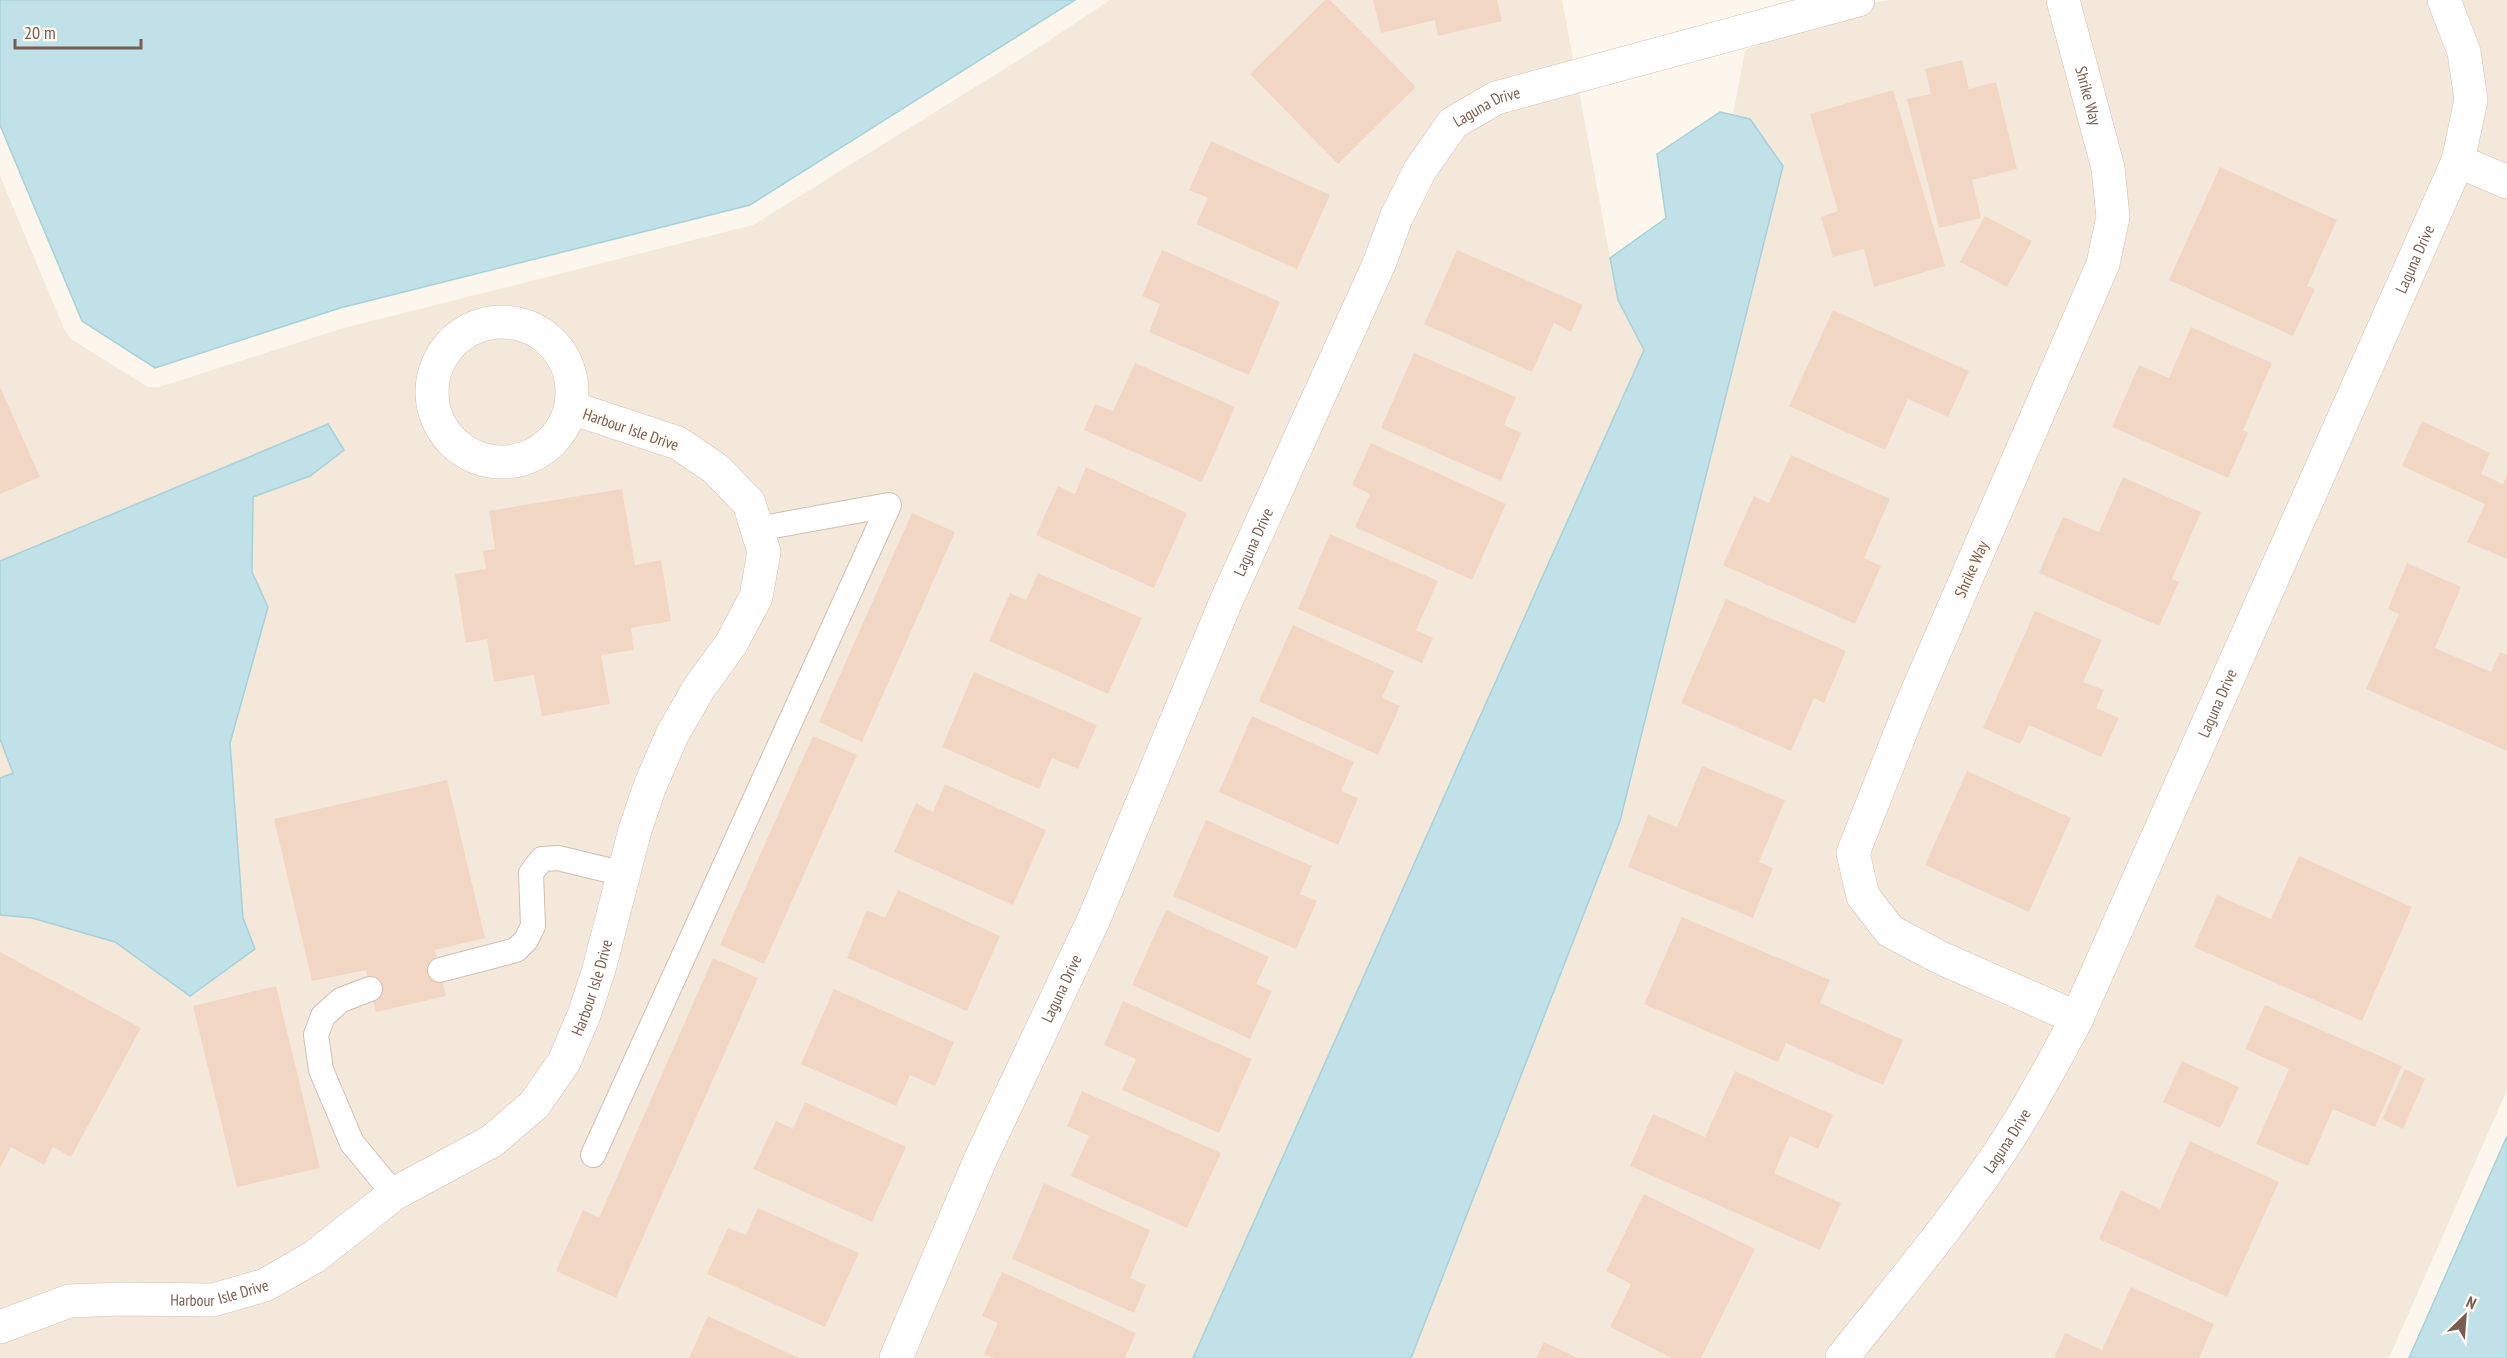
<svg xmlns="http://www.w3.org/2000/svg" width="2507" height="1358" font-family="'PT Sans Narrow',sans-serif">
<rect width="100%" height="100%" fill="#fdf6ec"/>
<path fill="#f4e8db" d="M1110,0h452l56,300 26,49 -451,1009h-1193v-443l32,3 83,24 75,54 65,-47 -12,-31 -13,-175 38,-136 -16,-35 1,-75 57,-21 34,-26 -16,-25 -328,136v-385l65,155 6,8 77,48h11l185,-59 409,-103 285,-177z
M1890,0h617v1090l-118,268h-978l209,-537 130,-702 -17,-4 12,-65 127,-47z
M0,739l13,35 -13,4z"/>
<path fill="#c0e1e7" stroke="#a6d1d8" stroke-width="1.5" d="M0,0h1075l-325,205 -410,103 -185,60 -73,-47 -82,-196z
M1720,112l30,7 33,47 -163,655 -209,537h-218l451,-1008 -26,-50 -8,-42 56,-40 -9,-64z
M328,424l16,26 -34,26 -57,21 -1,75 16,35 -38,136 13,175 12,31 -65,47 -75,-54 -83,-24 -32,-3v-137l13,-5 -13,-34v-178z
M2507,1136v222h-98z"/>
<path fill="#f2d6c4" d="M1325,0h5l86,87 -78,77 -88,-90z
M1373,0h124l5,21 -64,15 -3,-16 -54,13z
M1962,60l7,29 27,-7 21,87 -45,11 9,38 -42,10 -32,-129 24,-5 -6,-25z
M1893,90l52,176 -71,21 -10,-38 -31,8 -12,-40 17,-6 -28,-97z
M1211,141l119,54 -33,74 -101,-45 12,-26 -19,-8z
M2220,167l117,53 -30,66 8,3 -22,47 -124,-56z
M1985,216l47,25 -25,46 -47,-25z
M1162,250l118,52 -31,73 -100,-43 11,-28 -18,-8z
M1457,250l126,55 -12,27 -17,-9 -22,49 -108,-48z
M1833,310l136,61 -21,46 -40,-18 -23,51 -96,-44z
M2191,327l81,36 -29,67 5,3 -20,45 -116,-51 27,-62 30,13z
M1414,353l102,44 -12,28 17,8 -20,48 -120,-53z
M1135,363l100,44 -33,75 -118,-52 11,-26 18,7z
M0,387l40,90 -40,17z
M2422,421l68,32 -9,21 22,10 4,-9v84l-40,-17 18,-38 -83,-38z
M1371,443l135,61 -34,76 -117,-53 15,-33 -18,-9z
M1791,455l99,44 -26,59 17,8 -26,58 -132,-59 31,-69 15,7z
M1086,467l101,46 -33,75 -118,-53 22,-49 17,8z
M2123,477l78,35 -29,67 7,3 -20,44 -120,-53 24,-56 36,15z
M622,489l13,76 26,-5 10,61 -40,7 3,22 -33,5 9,49 -68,12 -8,-41 -40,7 -7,-43 -21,4 -11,-69 31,-5 -3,-18 12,-2 -6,-38z
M912,513l43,19 -93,210 -43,-20z
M1330,534l108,47 -22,49 17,8 -11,25 -124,-54z
M2407,563l54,24 -26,61 56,24 9,-20 7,3v96l-141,-62 33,-75 -11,-5z
M1038,573l104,45 -34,76 -119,-53 21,-48 16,7z
M1726,599l120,52 -22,52 -10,-5 -23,53 -110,-48z
M2035,611l67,29 -19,42 21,8 -8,18 23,10 -18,39 -72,-32 -9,19 -37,-16z
M1293,625l101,46 -12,27 18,8 -22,49 -119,-54z
M974,672l123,53 -19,44 -26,-11 -13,31 -97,-42z
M1252,716l102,46 -13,29 17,7 -20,47 -119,-53z
M813,736l44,19 -93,209 -44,-19z
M1702,766l83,34 -26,62 14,6 -20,50 -125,-51 20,-52 29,12z
M1967,771l104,47 -42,94 -104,-47z
M447,780l38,158 -50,12 11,46 -70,16 -10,-42 -54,11 -38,-162z
M945,784l101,46 -33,75 -119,-53 22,-49 17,9z
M1206,820l106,46 -12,28 17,7 -21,48 -123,-53z
M2299,856l113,51 -50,114 -168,-74 23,-52 54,24z
M898,890l102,46 -33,75 -120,-53 20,-48 18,8z
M1166,910l103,47 -13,27 16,7 -22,48 -118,-54z
M1682,917l148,63 -10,23 83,37 -20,45 -97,-42 -8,19 -134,-58z
M0,952l141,76 -70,129 -18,-10 -9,18 -33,-18 -11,21z
M713,958l45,20 -142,320 -60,-27 27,-61 16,8z
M276,986l44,182 -83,19 -44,-181z
M834,989l120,53 -19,44 -25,-11 -14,31 -95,-42z
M1123,1001l129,58 -33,74 -97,-43 14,-31 -32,-14z
M2265,1005l137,61 -27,61 -42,-18 -25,57 -52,-22 33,-75 -44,-20z
M2182,1061l57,26 -19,41 -57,-26z
M2405,1069l20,10 -22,50 -21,-10z
M1735,1071l98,44 -15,34 -28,-13 -16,37 67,30 -21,47 -190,-84 23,-52 52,23z
M1082,1091l139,62 -34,75 -116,-52 18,-40 -22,-10z
M805,1102l101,45 -34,75 -119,-53 23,-48 17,8z
M2190,1141l89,41 -52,115 -128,-58 22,-49 39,19z
M1044,1183l106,47 -20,48 16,7 -12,28 -122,-54z
M1644,1194l111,55 -54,109h-29l-62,-31 21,-43 -25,-13z
M758,1208l101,45 -34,74 -118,-53 21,-46 18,7z
M1002,1272l134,61 -11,25h-131l-10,-4 14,-31 -16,-7z
M2131,1287l83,37 -15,34h-145l11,-25 37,17z
M708,1316l91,42h-110z
M1544,1342l34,16h-42z"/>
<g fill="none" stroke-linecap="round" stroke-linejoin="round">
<g stroke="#d0beb1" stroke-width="26">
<path id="service" d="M440,970l76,-20 10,-10 7,-14 -2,-53 11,-14 16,-1 66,16
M370,989l-29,11 -18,16 -7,19 5,35 31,73 42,51
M593,1155l296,-650 -132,24"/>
</g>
<g stroke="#d0beb1" stroke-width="34">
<g id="minor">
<path id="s1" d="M2063,0l45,168 5,49 -10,47 -192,442 -58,147 10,43 27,35 51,27 136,60"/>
<path d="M2458,161l49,21"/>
<circle cx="502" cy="392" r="70"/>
<path id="s2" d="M0,1327l69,-26 52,-2 92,1 52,-15 49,-28 80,-63 98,-53 42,-36 30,-43 20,-47 15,-46 36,-139 15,-44 22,-51 27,-47 32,-44 25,-47 8,-45 -15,-49 -33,-34 -38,-26 -106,-35"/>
<path id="s3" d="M896,1358l85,-200 113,-239 133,-320 152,-335 17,-46 24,-48 33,-47 43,-25 362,-98"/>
<path id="s4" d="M1842,1358c56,-71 116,-141 165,-217 26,-40 48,-81 70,-123l381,-857 13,-61 -7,-48 -20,-52"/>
</g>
</g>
<use href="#service" stroke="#fff" stroke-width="24"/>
<use href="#minor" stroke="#fff" stroke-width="33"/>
</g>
<g text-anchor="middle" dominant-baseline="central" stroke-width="4.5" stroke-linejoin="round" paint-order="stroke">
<g font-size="16" fill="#795d4e" stroke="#fffaf3">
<text stroke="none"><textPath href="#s1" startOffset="99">Shrike Way</textPath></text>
<text stroke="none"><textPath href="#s3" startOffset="1394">Laguna Drive</textPath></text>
<text stroke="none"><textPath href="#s4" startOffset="1245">Laguna Drive</textPath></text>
<text transform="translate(631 429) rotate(19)">Harbour Isle Drive</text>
<text stroke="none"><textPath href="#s3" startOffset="891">Laguna Drive</textPath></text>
<text transform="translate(1971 569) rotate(-66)">Shrike Way</text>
<text stroke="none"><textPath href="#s4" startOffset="759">Laguna Drive</textPath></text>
<text stroke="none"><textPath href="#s2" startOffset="729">Harbour Isle Drive</textPath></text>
<text stroke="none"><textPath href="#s3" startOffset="405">Laguna Drive</textPath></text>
<text stroke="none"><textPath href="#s4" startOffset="273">Laguna Drive</textPath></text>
<text stroke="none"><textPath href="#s2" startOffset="225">Harbour Isle Drive</textPath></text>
</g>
</g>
<g transform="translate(2465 1316) rotate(25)" stroke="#fffaf3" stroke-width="4.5" paint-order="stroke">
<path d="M0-4.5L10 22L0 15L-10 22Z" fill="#795d4e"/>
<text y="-9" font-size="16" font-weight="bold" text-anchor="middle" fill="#795d4e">N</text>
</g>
<path d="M15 39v9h126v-9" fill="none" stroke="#795d4e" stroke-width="3"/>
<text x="24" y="39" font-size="18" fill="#795d4e" stroke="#fffaf3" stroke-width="4.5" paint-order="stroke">20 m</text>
</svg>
